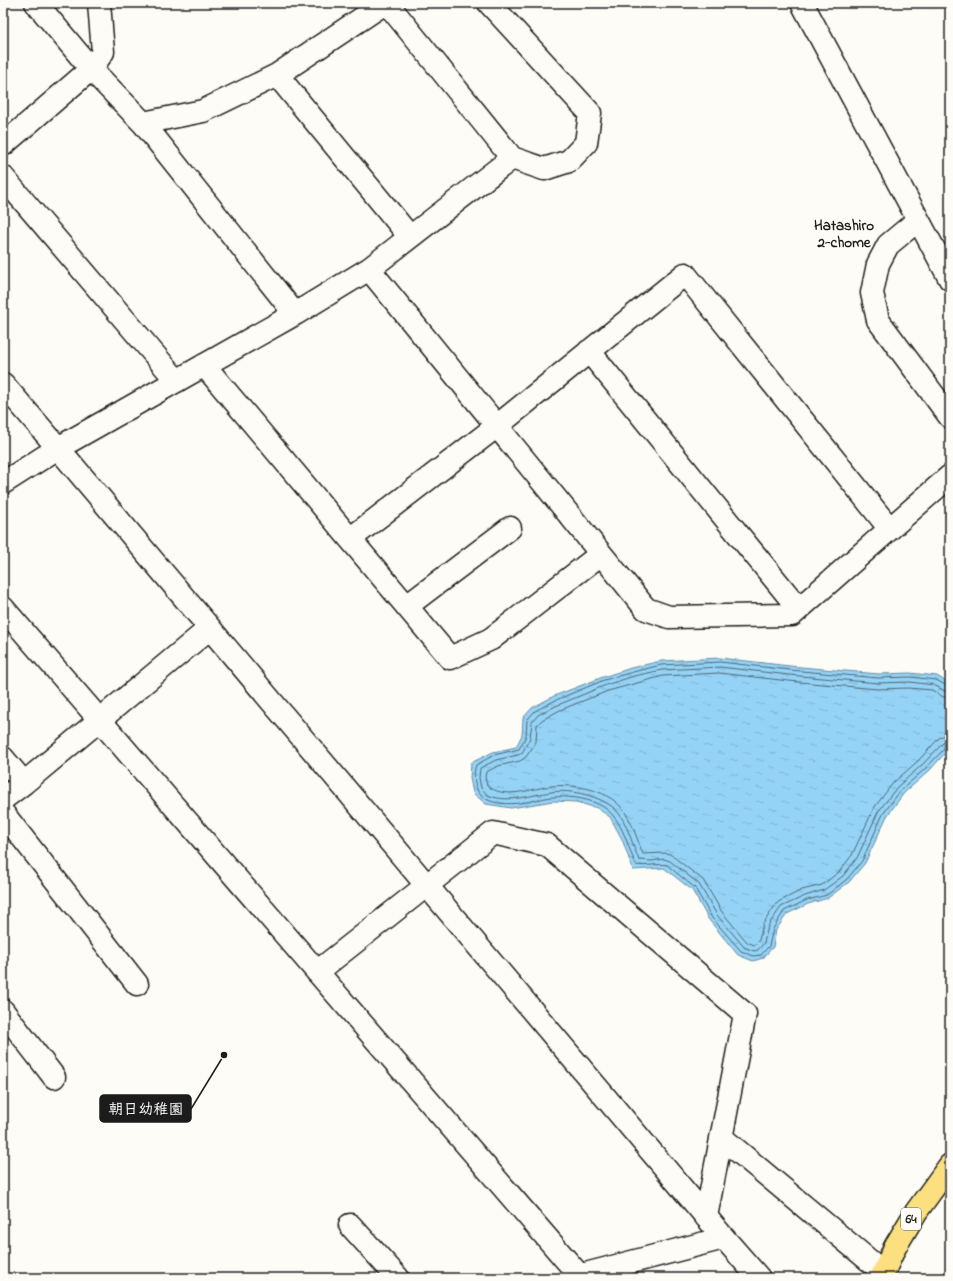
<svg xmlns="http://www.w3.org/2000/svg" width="953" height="1281" font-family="'Indie Flower','Klee One',sans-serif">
<defs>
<pattern id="water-ripples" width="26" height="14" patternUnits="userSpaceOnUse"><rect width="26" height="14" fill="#95d3f6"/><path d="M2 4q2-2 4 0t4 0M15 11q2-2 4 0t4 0" fill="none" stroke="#80b5d2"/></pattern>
</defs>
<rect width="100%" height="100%" fill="#fdfcf7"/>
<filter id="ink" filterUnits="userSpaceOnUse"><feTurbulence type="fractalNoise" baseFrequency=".025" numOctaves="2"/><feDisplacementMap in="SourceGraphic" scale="8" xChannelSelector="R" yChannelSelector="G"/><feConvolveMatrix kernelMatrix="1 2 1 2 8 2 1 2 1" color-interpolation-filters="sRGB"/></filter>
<g filter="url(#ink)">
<path fill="url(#water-ripples)" stroke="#658a9f" d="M720,658l70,8 89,8 31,-1 27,3 13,8v59l-2,7 -19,21 -25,22 -17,23 -22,47 -16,19 -21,16 -20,6 -21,10 -11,16 -3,17 -10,11 -10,3 -15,-6 -29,-35 -17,-30 -28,-22 -31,2 -11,-31 -12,-22 -13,-9 -21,-6 -23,-1 -42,7 -25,-4 -13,-11 -3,-15 1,-15 22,-11 23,-5 6,-12 1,-17 9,-10 22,-12 49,-19 28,-9 30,-7z"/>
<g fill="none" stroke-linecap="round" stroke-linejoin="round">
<path stroke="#4c6573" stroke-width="1" d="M950,687l-3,-1 -11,-6 -26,-3 -32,1 -88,-8 -70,-8 -59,3 -28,7 -29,8 -48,20 -21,11 -8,9 -1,16 -7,13 -25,6 -18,10c-2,5 -2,12 -1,18 4,25 38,22 57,18 7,-1 14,-4 21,-4 14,-1 32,1 45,7 24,11 28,39 38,61 9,2 23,-2 31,0l28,23 17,30 29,33 12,5 8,-1 8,-9 4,-17 11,-18 23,-11 20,-5 20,-16 15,-18 21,-47 18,-24 25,-22 20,-21 4,-1
M950,692l-5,-1 -11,-6 -24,-3 -32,1 -89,-8 -69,-8 -58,3 -28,6 -28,9 -48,20 -20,10 -6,7 -2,16 -8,15 -4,2 -22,5 -16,8 -1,10 2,10c3,3 6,7 9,8 20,7 41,-1 61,-4 19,-3 51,4 65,18 11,11 17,37 23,50l13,1 12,-2 6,2 29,23 18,31 27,32 10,4 4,-1 6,-7 4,-17 13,-19 24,-11 19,-6 19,-14 14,-18 21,-46 19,-25 26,-23 20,-21 7,-2
M950,698l-7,-1 -11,-7 -23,-2 -32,1 -88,-8 -70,-8 -56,3 -55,15 -48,19 -18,10 -5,5 -1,17 -10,15 -6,4 -22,5 -12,6 -1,5 2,8c17,16 45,3 65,1 23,-2 53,3 69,21 11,12 16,33 22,47l21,-1 6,1 33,26 19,32 25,30 7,3 5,-5 4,-16 13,-20 4,-3 22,-11 20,-5 17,-13 13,-17 22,-47 19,-25 26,-23 20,-22 6,-3h5"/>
<g stroke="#1c1c1c" stroke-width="25">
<path id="minor" d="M36,3l55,66 52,54 152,191
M387,3l125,155
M802,3l148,276
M277,75l133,162
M143,123l60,-12 74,-36 108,-72
M3,145l88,-76 12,-17 -4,-49
M3,177l174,204
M918,220l-30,25 -10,19 -6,29 6,27 72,97
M369,269l277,340 23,8 123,-2 158,-139
M589,351l210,258
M204,365l246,293 41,-19 110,-85
M3,384l55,64 666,790 35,40
M3,483l55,-35 237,-134 74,-45 143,-111 32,11 25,-8 17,-18 4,-30 -101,-110
M350,539l147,-113 188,-152 205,255
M407,606l103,-78
M3,608l576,667
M3,758l21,25
M3,799l21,-16 186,-155
M3,813l134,171
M317,972l176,-139 54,12 198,169 -39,203
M3,1011l51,66
M721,1137l162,135
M350,1225l48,53
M570,1278l154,-40"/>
</g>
<g stroke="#1c1c1c" stroke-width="25">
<path id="major" d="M881,1278l14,-31 21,-35 34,-47"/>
</g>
<use href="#minor" stroke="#fdfcf7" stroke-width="22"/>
<use href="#major" stroke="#fce080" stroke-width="22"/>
</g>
</g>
<g text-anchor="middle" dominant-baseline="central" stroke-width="3" stroke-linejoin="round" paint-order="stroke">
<rect fill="#fdfcf7" stroke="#605f5e" stroke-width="1" x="901" y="1208" width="20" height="22" rx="3"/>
<g font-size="13" font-weight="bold" fill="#1c1c1c">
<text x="911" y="1219">64</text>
</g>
<g font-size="15" font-weight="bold" fill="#1c1c1c" stroke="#fdfcf7">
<text x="844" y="226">Hatashiro<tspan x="844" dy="17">2-chome</tspan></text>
</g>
</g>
<path fill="none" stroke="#1c1c1c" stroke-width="1.5" d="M224 1055L191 1109"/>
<circle fill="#1c1c1c" stroke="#fdfcf7" stroke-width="1.5" cx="224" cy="1055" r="4"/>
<rect fill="#1c1c1c" stroke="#1c1c1c" stroke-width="1.5" x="100" y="1095" width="91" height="27" rx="4"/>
<g font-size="15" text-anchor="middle" font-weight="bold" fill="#fff">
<text x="146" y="1114">朝日幼稚園</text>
</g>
<rect width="953" height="1281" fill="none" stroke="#fdfcf7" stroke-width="16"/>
<rect x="8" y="8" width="937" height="1265" fill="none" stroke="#1c1c1c" stroke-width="1.5" filter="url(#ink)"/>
</svg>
